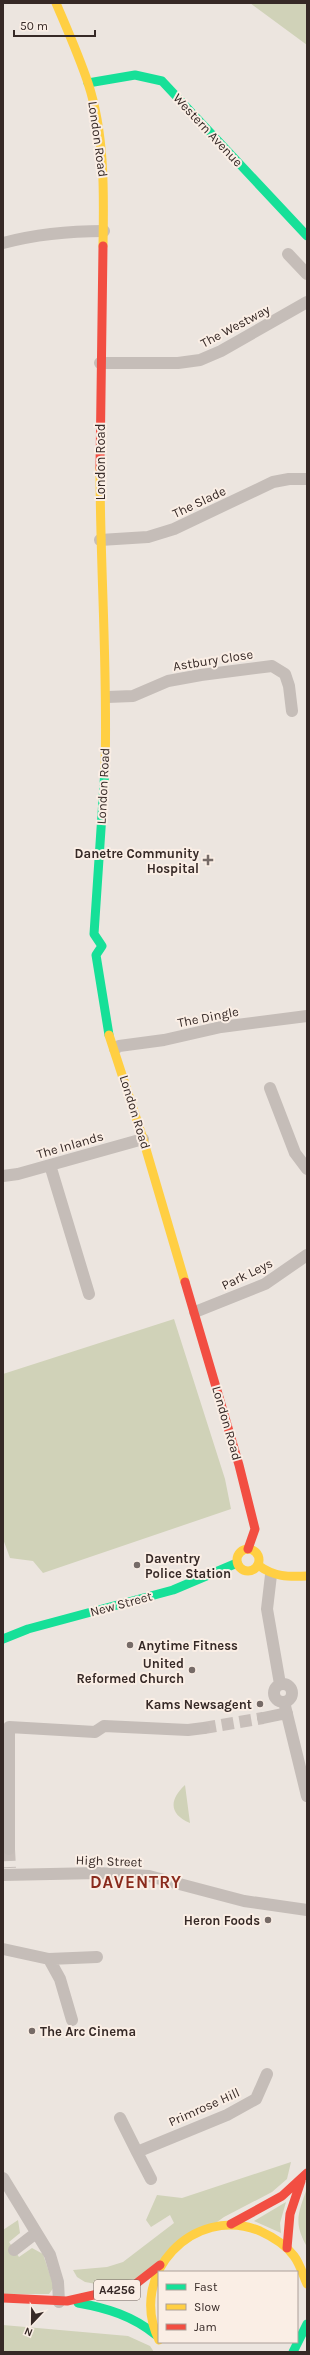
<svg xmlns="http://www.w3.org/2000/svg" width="310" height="2355" font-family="Karla,sans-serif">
<rect width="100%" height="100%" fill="#ece5df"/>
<path fill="#d0d2b8" d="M250,3h57v42z
M174,1319l51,160 6,30 -188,64 -10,-12 -23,-3 -7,-19v-165z
M185,1785l5,38c-21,-9 -21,-23 -5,-38z
M291,2162l-4,17 -15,13 -48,25 -85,61 -37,7 -17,-3 -8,-5 -4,-7 34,-3 16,-5 51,-39 -4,-8 -19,12 -5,-7 11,-25 25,3z
M307,2188v56l-1,1c-13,-24 -7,-33 1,-57z
M286,2202l-6,21 1,10 -27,-12z
M18,2220l2,13 -11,9 10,15 13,-9 11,6 11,33 -5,7h-46v-64z
M3,2325l125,11 22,10 4,6h-151z"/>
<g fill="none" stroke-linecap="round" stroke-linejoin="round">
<path stroke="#c8bfba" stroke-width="12" stroke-dasharray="12 6" stroke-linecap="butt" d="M204,1728l59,-10
M9,1849l1,19"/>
<path stroke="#c5bdb8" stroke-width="12" d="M3,243c34,-9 66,-12 101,-12
M288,254l19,20
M100,363h78l22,-3 21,-9 86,-49
M100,540l48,-3 26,-8 99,-47 16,-3h18
M107,697l26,-1 35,-15 33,-6 71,-9 13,8 4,12 3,25
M115,1049l4,-3 45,-6 57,-13 86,-11
M270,1088l25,65 12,16
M50,1165l39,129
M3,1176l15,-2 125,-35
M195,1312l70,-28 42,-29
M271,1575l-4,34 13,75
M274 1693a9 9 0 1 1 18 0a9 9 0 1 1-18 0Z
M284,1702l23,94
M263,1718l24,-5
M9,1849v-122l86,5 9,-6 84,4 16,-2
M3,1875l95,-2 51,3 95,25 63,9
M3,1949l46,10 48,-2
M49,1959l11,20 12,41
M120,2118l17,34 90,-37 29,-16 11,-25
M137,2152l14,27
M3,2178l47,77 8,27 1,20
M14,2250l22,-17"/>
<path stroke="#16e098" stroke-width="9" d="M88,83l47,-8 27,6 145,155
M105,769l-11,165 8,12 -6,9 13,80
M3,1639l25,-10 145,-39 64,-27
M78,2303c29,5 55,13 78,32
M293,2352l14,-28"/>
<path stroke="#ffcf43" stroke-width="9" d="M56,3c11,26 23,53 32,80 17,51 16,110 15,163
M100,468c0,101 8,201 5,301
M109,1035l34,104 42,143
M237 1560a11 11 0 1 1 22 0a11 11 0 1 1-22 0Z
M258,1565c16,12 30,12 49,11
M159,2340c-32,-65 34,-136 101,-109 13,6 26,14 34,25 6,8 9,19 13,28"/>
<path stroke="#f24e42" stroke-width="9" d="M100,468l3,-222
M185,1282l54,183 16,64 -7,20
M231,2224l51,-28 25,-23
M287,2248l3,-34 11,-33
M3,2298l64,3 66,-15 27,-21"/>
</g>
<g fill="#766b67" stroke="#faeee5" stroke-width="1.5">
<path d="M206 854h4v4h4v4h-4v4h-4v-4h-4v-4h4z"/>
<circle cx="137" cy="1565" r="4"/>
<circle cx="130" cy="1645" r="4"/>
<circle cx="192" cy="1670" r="4"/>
<circle cx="260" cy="1704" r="4"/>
<circle cx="268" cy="1920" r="4"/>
<circle cx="32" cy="2031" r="4"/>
</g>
<g text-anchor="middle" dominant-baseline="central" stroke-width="4" stroke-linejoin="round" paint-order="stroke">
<rect fill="#faeee5" stroke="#71645f" stroke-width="1" x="94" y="2280" width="46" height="20" rx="3"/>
<g font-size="12" font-weight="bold" fill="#362926">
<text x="117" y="2290">A4256</text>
</g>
<g font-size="13" fill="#362926" stroke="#faeee5">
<text transform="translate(208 130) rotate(47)">Western Avenue</text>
<text transform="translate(98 139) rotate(82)">London Road</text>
<text transform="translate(235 326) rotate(-28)">The Westway</text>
<text transform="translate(100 462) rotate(-90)">London Road</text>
<text transform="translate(199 502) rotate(-25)">The Slade</text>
<text transform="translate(213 660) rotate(-9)">Astbury Close</text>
<text transform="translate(103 786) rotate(-87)">London Road</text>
<text transform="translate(208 1017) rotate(-11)">The Dingle</text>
<text transform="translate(135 1112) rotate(73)">London Road</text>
<text transform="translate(70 1145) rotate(-16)">The Inlands</text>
<text transform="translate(247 1274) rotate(-26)">Park Leys</text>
<text transform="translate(227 1423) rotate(74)">London Road</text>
<text transform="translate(121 1604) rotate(-15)">New Street</text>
<text transform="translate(109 1861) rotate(2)">High Street</text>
<text transform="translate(204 2107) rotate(-24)">Primrose Hill</text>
</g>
<g font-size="13" font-weight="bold" fill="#362926" stroke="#faeee5" text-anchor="end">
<text x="199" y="853">Danetre Community<tspan x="199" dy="15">Hospital</tspan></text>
<text x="145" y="1558" text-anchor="start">Daventry<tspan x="145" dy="15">Police Station</tspan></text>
<text x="138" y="1645" text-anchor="start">Anytime Fitness</text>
<text x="184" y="1663">United<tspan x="184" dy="15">Reformed Church</tspan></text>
<text x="252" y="1704">Kams Newsagent</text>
<text x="260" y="1920">Heron Foods</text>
<text x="40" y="2031" text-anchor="start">The Arc Cinema</text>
</g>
<g font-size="17" font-weight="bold" letter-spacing="1" fill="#892a1c" stroke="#faeee5">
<text x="136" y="1882">DAVENTRY</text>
</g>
</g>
<rect width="310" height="2355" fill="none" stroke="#362926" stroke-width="8"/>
<rect x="158" y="2271" width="140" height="72" fill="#faeee5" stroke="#ac9f99"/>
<rect x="166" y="2284" width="20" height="6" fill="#16e098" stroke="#ac9f99"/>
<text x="194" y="2291" font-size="12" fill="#362926">Fast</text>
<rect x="166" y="2304" width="20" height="6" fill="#ffcf43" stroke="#ac9f99"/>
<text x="194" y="2311" font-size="12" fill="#362926">Slow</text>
<rect x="166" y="2324" width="20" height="6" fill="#f24e42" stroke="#ac9f99"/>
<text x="194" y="2331" font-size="12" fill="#362926">Jam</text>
<g transform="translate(32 2323) rotate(202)" stroke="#faeee5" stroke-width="3" paint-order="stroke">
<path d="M0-3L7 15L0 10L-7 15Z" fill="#362926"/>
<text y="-6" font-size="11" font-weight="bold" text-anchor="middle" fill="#362926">N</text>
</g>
<path d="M14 30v6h81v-6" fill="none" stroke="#362926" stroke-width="2"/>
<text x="20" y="30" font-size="12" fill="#362926" stroke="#faeee5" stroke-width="3" paint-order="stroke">50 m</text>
</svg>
